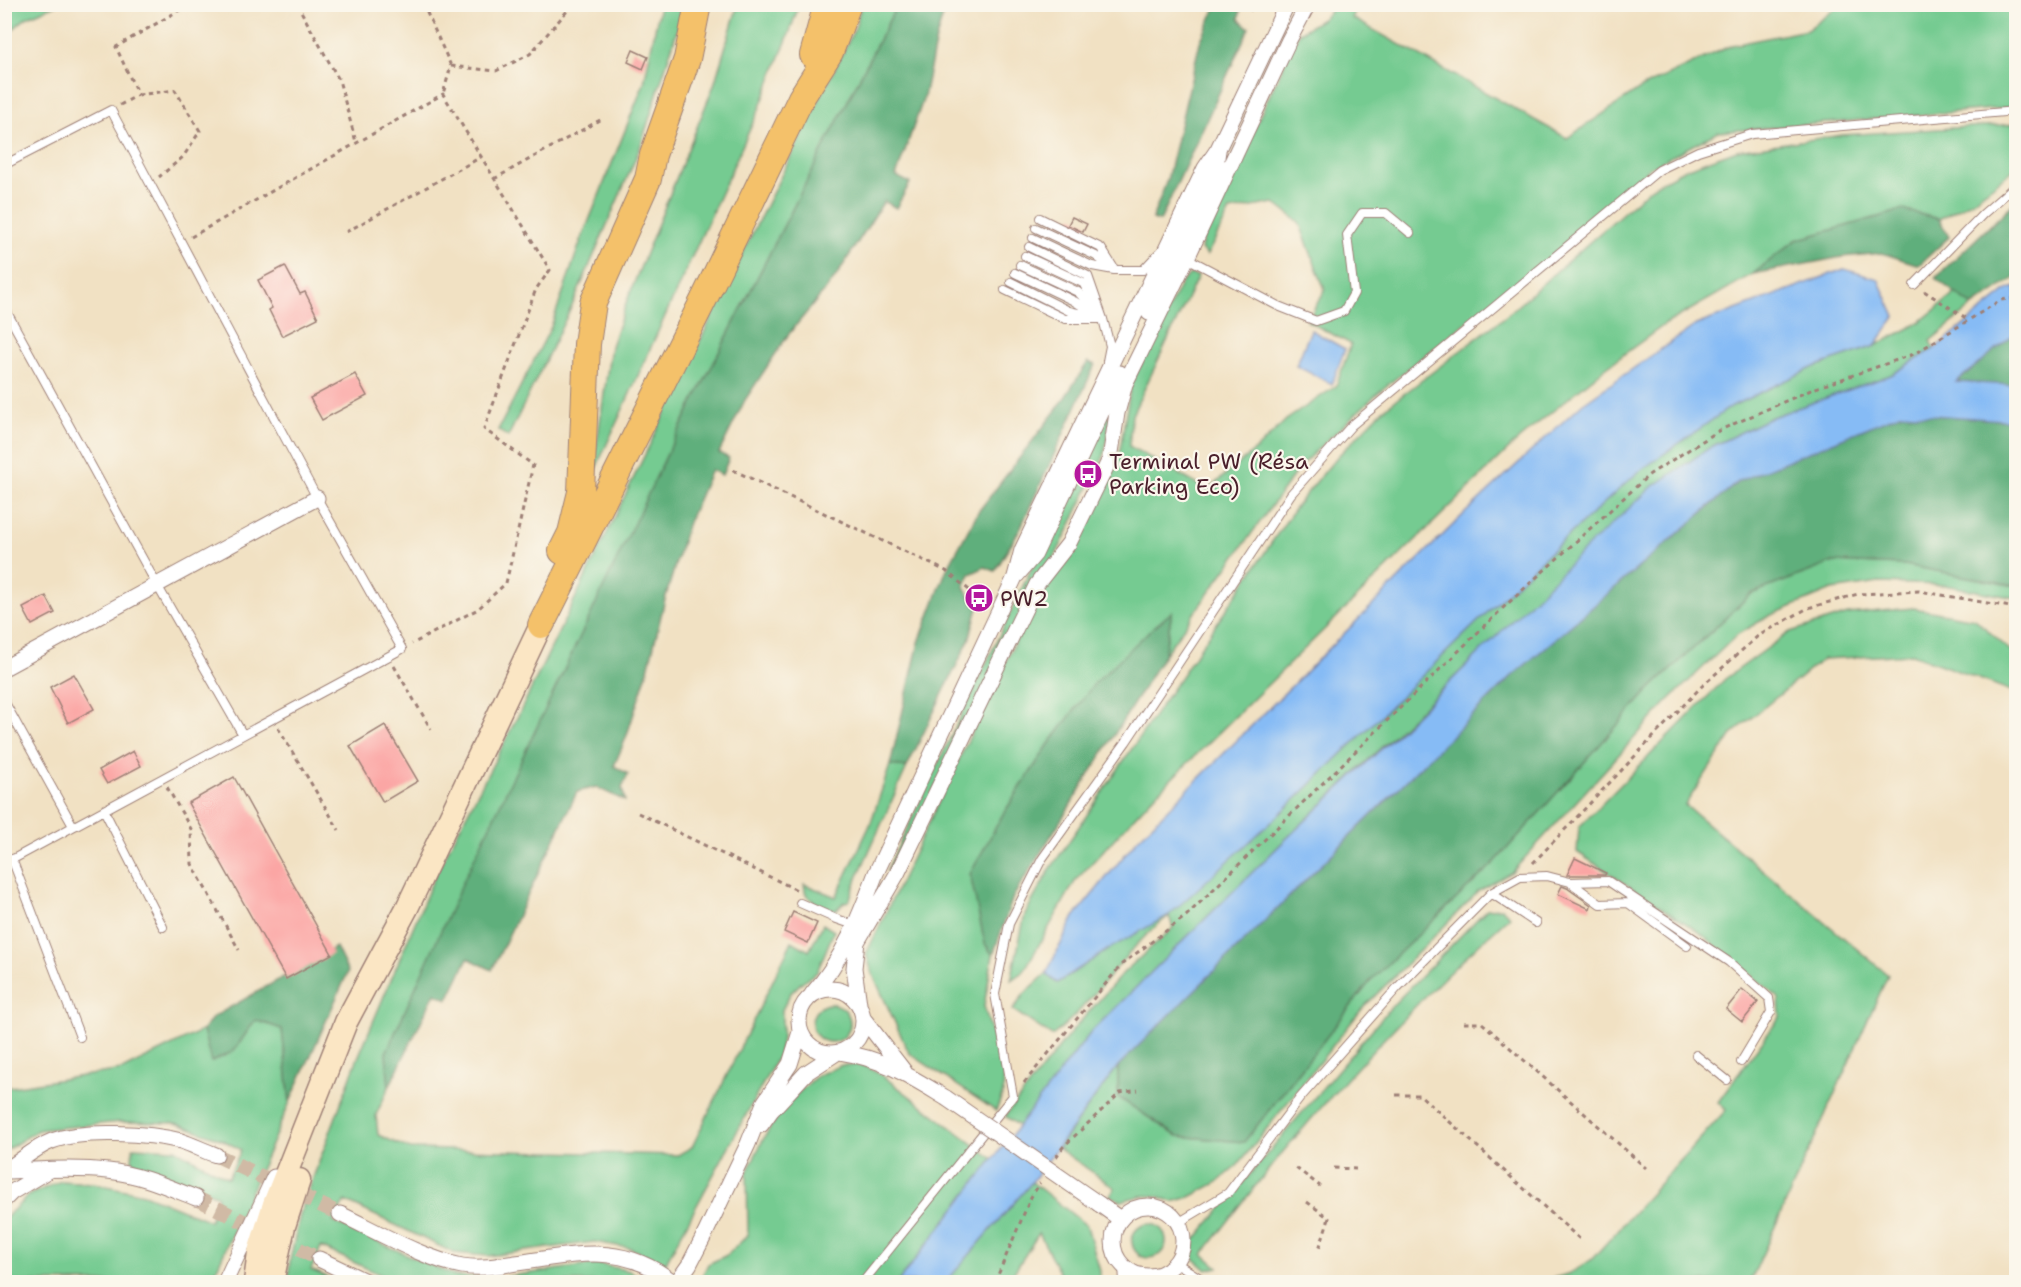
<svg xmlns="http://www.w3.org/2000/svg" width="2021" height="1287" font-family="'Shantell Sans',sans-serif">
<rect width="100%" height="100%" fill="#fbf7ec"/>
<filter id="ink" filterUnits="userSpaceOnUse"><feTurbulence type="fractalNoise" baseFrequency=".0167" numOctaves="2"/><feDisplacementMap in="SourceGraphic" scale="12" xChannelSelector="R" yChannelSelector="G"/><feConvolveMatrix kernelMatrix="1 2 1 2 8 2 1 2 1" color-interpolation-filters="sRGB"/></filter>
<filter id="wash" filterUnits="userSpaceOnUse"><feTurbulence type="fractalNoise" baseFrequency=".008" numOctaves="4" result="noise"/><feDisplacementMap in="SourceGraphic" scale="24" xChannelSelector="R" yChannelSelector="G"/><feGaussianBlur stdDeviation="1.35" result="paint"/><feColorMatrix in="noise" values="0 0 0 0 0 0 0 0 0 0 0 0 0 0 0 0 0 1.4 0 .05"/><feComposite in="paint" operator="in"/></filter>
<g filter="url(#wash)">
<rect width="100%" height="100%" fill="#f1e1c3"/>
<path fill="#74cb91" stroke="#5f755e" stroke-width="1.5" d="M5,4h50v1l-29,13 -21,18z
M660,5h22l-1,13 -41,130 -68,158 -64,131 -10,-7 53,-103 29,-84 64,-160z
M738,5h61l-10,29 -29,73 -168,370 19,-131 17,-48 86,-213z
M861,5h36l-227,443 -284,605 3,34 -13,28 2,20 32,14 268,6 14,-8 100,-206 17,10 14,-27 11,7 -17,41 -15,10 -12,12 -8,16v28l-3,16 -114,210 -35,-16 -36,-6 -106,14 -34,-3 -109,-52 -12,21 122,54 40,2 103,-14 32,7 19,11h-253l-75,-35 -10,23 28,12h-51l2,-22 10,-45 13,-37 44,-118 78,-185 84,-161 234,-482 102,-204z
M1337,5h21l-6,13 215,120 76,-51 89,-42 75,-15 33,-25h176v102l-298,25 -67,35 -109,99 -83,62 -79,63 -79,74 -137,190 8,-43 -123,132 -47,72 -31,58 14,70 8,11 -9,51 20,70 -1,17 -7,18 -87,-58 -36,-78 -7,-21 161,-337 22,-37 25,-31 45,-94 12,-71 51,-102 8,-8 8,2 -66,139 -3,31 78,44 54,-45 25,-25 50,-34 15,-42 -44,-23 18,-31 -26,-68 -25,-19 -44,8 -23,44 -6,-6 2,-13 96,-203 23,-14z
M2016,124v44l-45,34 -32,17 -36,-9 -107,30 -43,34 -89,51 -60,44 -85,70 -366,358 -77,83 -52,91 -13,9 14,-66 26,-46 246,-363 40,-48 46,-47 124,-95 145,-128 33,-18 52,-19 106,-15z
M1956,293l17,13 -43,35 4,8 -43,26 -119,42 -61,30 -60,41 -366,352 -193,191 -73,95 -14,-10 67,-85 52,-59 49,-44 -4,-12c-45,33 -73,85 -117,120l-39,-26 11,-16 22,-20 11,9 52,-34 171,-135 257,-250 100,-91 95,-67 82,-39 61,-21 42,-22z
M1114,396l-10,60 -41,85 -161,311 -16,20z
M1834,562l71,3 111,21v12l-72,-13 -65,-2 -47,7 -63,26 -31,18 -70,67 -156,171 -33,19 -117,118 -125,157 -19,16 -28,15 -17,5 -16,-6h-17l-18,5 -12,-5 5,-8 -57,-40 60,-82v31l59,39 67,6 128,-163 123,-117 153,-171 103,-97z
M1913,608l62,11 38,34 1,39 -102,-38 -89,5 -90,74 -48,72 203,170 -138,307h-208l-3,-2c23,-2 34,-7 53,-21l134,-149 -8,-8 62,-85 -1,-19 -80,-66 -122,-80 2,-25 146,-148 65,-47 58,-18z
M890,765l17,2 -49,109 -9,25 -5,1 -8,8c-9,0 -25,-8 -30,-16 -2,-3 -1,-7 -2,-10l32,13 34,-72z
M1501,908l9,8c-82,73 -157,153 -228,237 -27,33 -53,67 -79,101l15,13 -11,3 -16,-14 1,-13 199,-236 96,-98z
M812 1023a19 19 0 1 1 38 0a19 19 0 1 1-38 0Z
M255,1020l27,9 8,73 -79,180h-206v-64l24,-23 32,-14 32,2 51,11 66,27 8,-25 -86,-35 1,-14 42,2 53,29 13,-28 -18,-10 -47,-17 -56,-1 -82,8 -33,21v-63l117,-18 81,-40 9,32 22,-11z
M842,1065h19l15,6 117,88 -95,123h-199l9,-18 19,-9 21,-20 -1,-63 18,-36 18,-29 35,-32z
M1032,1182l55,44 13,45v11h-44l5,-6 -22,-43 -31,49h-62z
M1132 1241a17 17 0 1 1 34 0a17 17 0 1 1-34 0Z"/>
<path fill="#5faf7b" stroke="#546753" stroke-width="1.5" d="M897,5h49l-10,34 -12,58 -28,79 14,7 -14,25 -12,-7 -49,77 -47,57 -43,65 -26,53 10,5 -7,17 -11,-5 -24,55 -23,78 -16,67 -22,68 -12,28 14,8 -6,14 3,13 -29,-14 -19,5 -85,178 -24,-12 -20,41 -13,-6 -46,94 -3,-34 76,-169 208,-436z
M1217,5h24l-2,14 10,9 -89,193 -8,-2 15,-39 33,-138z
M2016,201v76l-43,29 -38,-28z
M1903,210l36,9 10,18 -30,28 -37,-12 -40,4 -89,17 43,-34z
M2016,333v52l-61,-2z
M1088,362l7,3 -75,164 -25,42 -10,-4 -15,7 -6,13 14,21 -9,32 -62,127 -17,-2 29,-123 27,-71 32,-59 82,-107z
M1902,413l114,8v165l-111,-21 -71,-3 -83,32 -103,97 -153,171 -123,117 -128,163 -67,-6 -59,-39v-31l393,-389 228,-196z
M1172,612l-8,43 -151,242 -20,58 -8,-11 -15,-70 32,-58 47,-72 45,-60 54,-52z
M336,947l12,25 -58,130 -8,-73 -27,-9 -21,31 -23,11 -8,-32 10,-13z"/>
<path fill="#86bbf5" stroke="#686d90" stroke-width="1.5" d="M1844,269l34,10 17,38 -20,29 -61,21 -82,39 -95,67 -100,91 -257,250 -111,101 -60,34 -52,34 -11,-9 28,-57 63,-77 329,-328 116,-108 114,-79z
M2016,287v46l-60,49 60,3v36l-114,-8 -163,68 -228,196 -393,389 -86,116 -86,100h-48l194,-251 193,-191 114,-108 189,-186 63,-58 60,-41 61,-30 119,-42 43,-26 75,-60z
M1311,330l34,19 -13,35 -36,-18z"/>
<g id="blocks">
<path fill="#fba6a4" d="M633,50l15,7 -5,12 -15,-7z
M1072,217l15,7 -4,8 -15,-7z
M285,266l15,28 5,-2 13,26 -36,18 -13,-26 3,-2 -14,-28z
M355,374l12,22 -45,24 -12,-22z
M46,596l9,17 -23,12 -9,-17z
M74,674l20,35 -26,14 -18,-36z
M385,725l33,56 -35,21 -33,-56z
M133,751l8,15 -34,18 -8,-14z
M234,777l98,177 -46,25 -98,-176z
M1575,858l31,15 -1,2h-38z
M1562,886l5,2 24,17 -1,4 -32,-15z
M793,912l24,11 -9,20 -24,-11z
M1742,989l16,13 -16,20 -16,-13z"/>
</g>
</g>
<g filter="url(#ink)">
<use href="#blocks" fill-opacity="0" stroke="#9e8077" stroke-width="1.5"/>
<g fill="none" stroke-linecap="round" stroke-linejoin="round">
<path stroke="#d0baa5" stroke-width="15" stroke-dasharray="15 8" stroke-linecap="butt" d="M216,1155l124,59
M196,1198l123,61"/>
<g stroke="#9e8077" stroke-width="10">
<path id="service" d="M4,165l107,-55 206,388 85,151 -398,215
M1040,218l61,30 12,19
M1036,228l60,28 19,14h28l16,-17
M1033,238l59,28 22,4
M1029,247l59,29 15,43
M1025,256l58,27 11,19
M1187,258l91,48 38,15 28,-10 10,-18 -7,-58 15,-22h24l24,20
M1020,265l58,27 16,17
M1015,273l59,28 29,18 7,27 -3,15
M1011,282l58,29 21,5
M1914,285l69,-71 33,-29
M1005,290l60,29h37
M4,307l153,278 86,150
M4,701l69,125
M104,810l59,117
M12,859l68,178
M1570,882l30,22 28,-1 59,43
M1491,893l45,30
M800,903l34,15 20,7
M1696,1055l31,25
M1178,1223l50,-30 72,-95 97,-110 94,-95 29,-16 27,-1 23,6 38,-1 121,81 40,36 2,14 -30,50
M1175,1262l31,20
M1123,1265l1,17
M863,1282l150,-186 -18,-102 14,-70 33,-65 84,-117 165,-248 60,-68 308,-256 39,-19 54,-17 264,-23
M1154,1282l3,-8"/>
</g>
<g stroke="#9e8077" stroke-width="17">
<path id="minor" d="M1149,313l66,-142 3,-20
M1017,575l18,-21 85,-181
M4,668l313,-170
M858,933l-4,35 5,36
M857,942l40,-68 140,-290 32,-41 41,-84 7,-46 8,-29 62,-126 102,-218 19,-36
M799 1021a32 32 0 1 1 64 0a32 32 0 1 1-64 0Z
M812,994c31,-34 48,-79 64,-121l139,-296 7,-27 183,-382 13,-19 69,-145
M863,1018l41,53
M840,1052c44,7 68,23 106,46
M761,1125l10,-14 35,-38 29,-19
M4,1171c16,-9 30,-23 48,-30 31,-12 97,-8 129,0 12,4 23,10 35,14
M5,1171c34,-1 69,-4 103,0 31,3 60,16 88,27
M4,1200l8,-8 37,-22
M1099,1204l21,15
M1113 1241a35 35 0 1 1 70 0a35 35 0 1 1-70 0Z
M340,1214c36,17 84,45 122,52 17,3 36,0 54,-3 60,-8 105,-22 157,19
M319,1259l48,23
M225,1282l49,-105
M677,1282l12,-17 16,-31 43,-90 16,-41 26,-39 10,-32"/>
</g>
<g stroke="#9e8077" stroke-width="25">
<path id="secondary" d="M255,1282l4,-30 15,-48 72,-182 61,-114 134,-283
M272,1282l12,-56 15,-46"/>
</g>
<g stroke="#9e8077" stroke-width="28">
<path id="trunk" d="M813,55l14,-51
M562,551l9,-18 10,-41 6,-148 6,-41 55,-124 5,-24 34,-96 11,-55
M541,625l166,-332 94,-195 29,-46 18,-48"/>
</g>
<path stroke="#9e8077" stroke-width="3" stroke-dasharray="4.5 4.5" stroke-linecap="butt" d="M297,4l42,76 17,62
M423,4l28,62 -8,28
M1240,4l13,7
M451,66l45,5 34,-17 38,-44 1,-6
M138,95l37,-5 25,41 -17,26 -24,20
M120,105l18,-10 -22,-48 74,-43
M494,179l108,-60
M346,232l135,-75
M191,237l252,-143 107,176 -14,19 -52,140 49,36 -27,118 -28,26 -66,35
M1924,291l45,29
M733,470l213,101 33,27
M394,666l37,63
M278,728l61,102
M167,787l24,42 1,35 47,86
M638,813l161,78
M1533,863l168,-176 57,-51 50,-28 50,-14 61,-3 97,17
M1464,1023h18l164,145
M1024,1083l98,-119 64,-48 318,-309 146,-133 70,-44 93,-41 101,-35 87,-54 15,-2
M1396,1095h24l161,145
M1056,1157l7,-10 57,-54 18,-3
M1296,1168l24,18
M1334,1168l22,1
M1307,1202l22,16 -10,31
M995,1282l36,-85 9,-14"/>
<use href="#service" stroke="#fff" stroke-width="8"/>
<use href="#minor" stroke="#fff" stroke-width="15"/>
<use href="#secondary" stroke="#fbe6c4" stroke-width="22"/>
<use href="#trunk" stroke="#f4c16b" stroke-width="26"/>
<g stroke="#9e8077" stroke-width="17" stroke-linecap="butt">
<path id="minor-bridge" d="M946,1098l153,106"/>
</g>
<use href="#minor-bridge" stroke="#fff" stroke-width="15"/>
</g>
</g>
<defs>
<g id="bus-disc" transform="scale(1.5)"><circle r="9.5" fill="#b5179e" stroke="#fbf7ec"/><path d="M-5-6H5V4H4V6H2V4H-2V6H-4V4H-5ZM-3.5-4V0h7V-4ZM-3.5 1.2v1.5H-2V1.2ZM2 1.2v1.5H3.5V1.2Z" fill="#fff"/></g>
</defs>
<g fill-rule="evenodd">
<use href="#bus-disc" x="1088" y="474"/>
<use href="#bus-disc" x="979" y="598"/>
</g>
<g text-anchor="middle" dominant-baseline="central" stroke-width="4.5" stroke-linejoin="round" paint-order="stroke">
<g font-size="22" fill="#4a1f2b" stroke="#fbf7ec" text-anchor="start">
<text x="1109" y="461">Terminal PW (Résa<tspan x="1109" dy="25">Parking Eco)</tspan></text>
<text x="1000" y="598">PW2</text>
</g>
</g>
<rect width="2021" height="1287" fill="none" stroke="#fbf7ec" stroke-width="24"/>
</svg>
